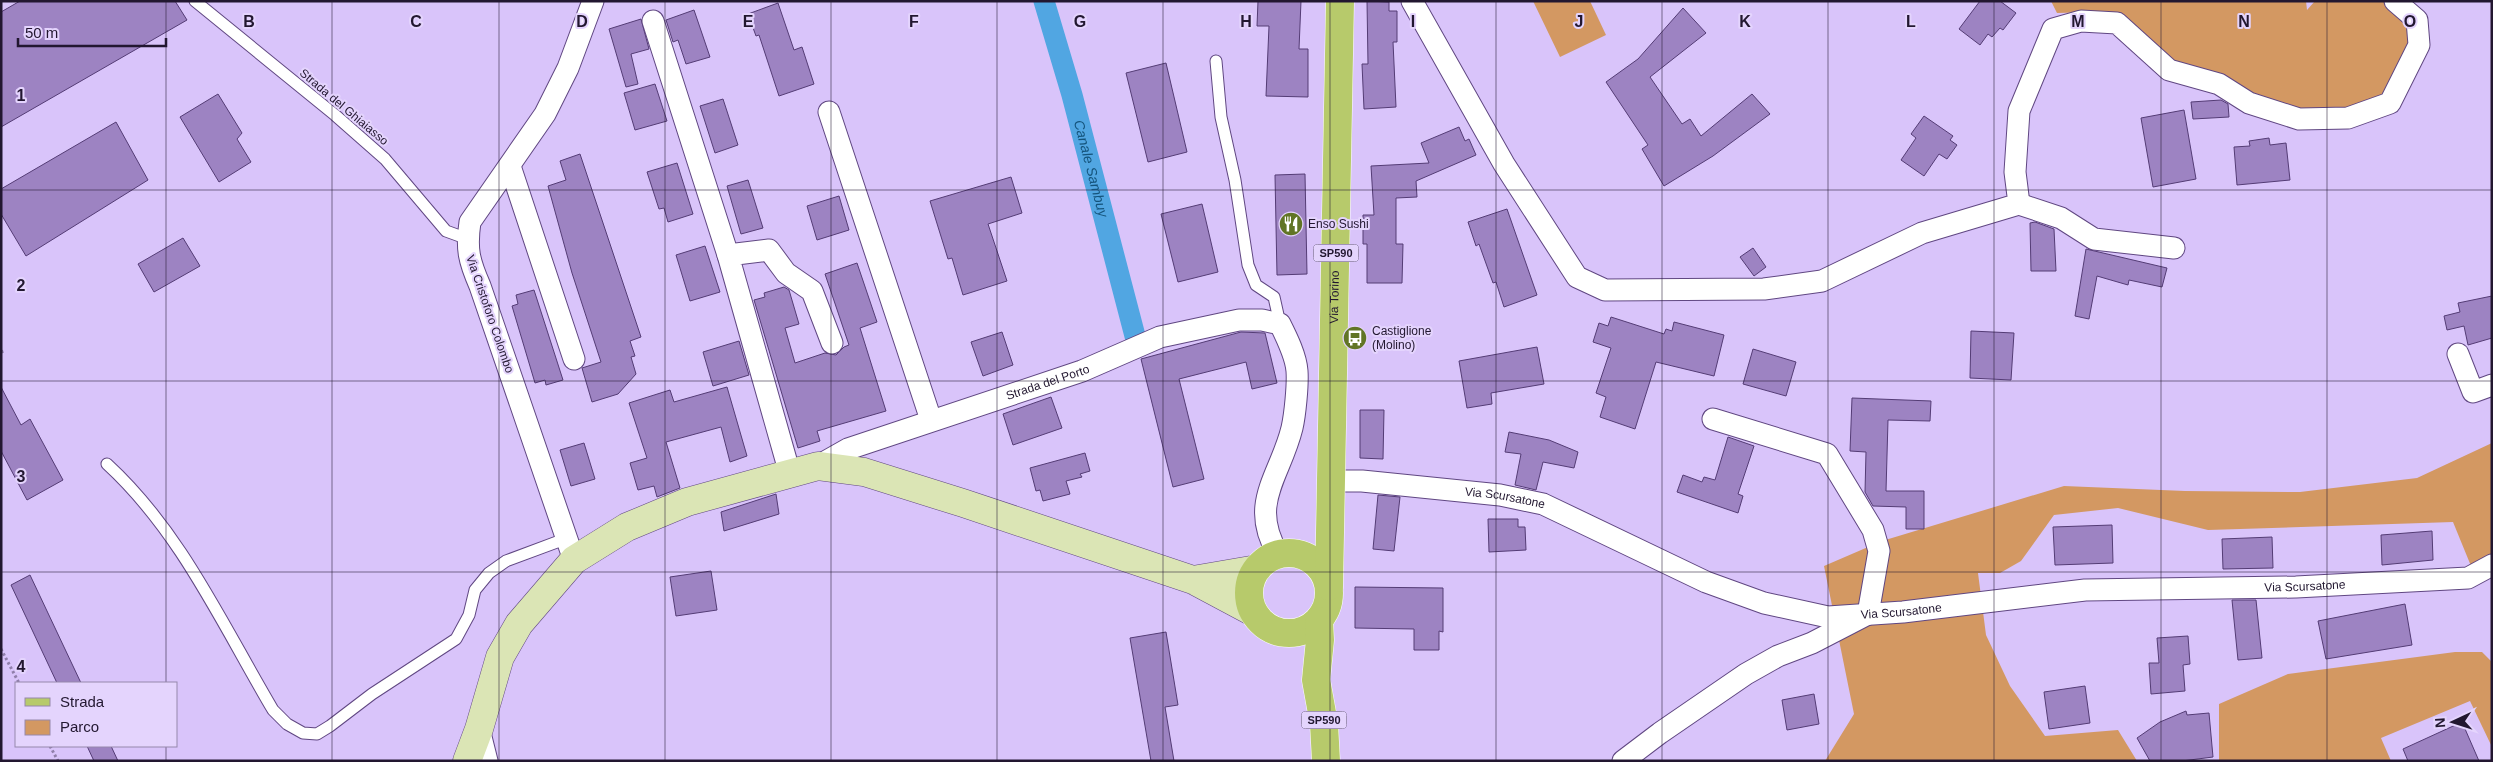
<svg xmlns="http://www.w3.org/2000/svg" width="2493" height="762" font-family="Helvetica,sans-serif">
<rect width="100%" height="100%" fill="#d9c4fa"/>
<path fill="#d39862" d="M1533,1h57l16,34 -46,22z
M2051,1h255l1,9 8,-9h73l24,21 1,24 -25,53 -41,15 -47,2 -127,-51 -80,-53 -36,1z
M2492,443v111l-21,12 -18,-44 -245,8 -90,-22 -64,7 -33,46 -21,12h-22l8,62 24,51 35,50 73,-6 19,31h-312l29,-47 -30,-148 58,-25 182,-55 121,5 115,1 117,-14z
M2455,652h27l10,10v85l-22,-46 -89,37 10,23h-172v-57l69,-30z"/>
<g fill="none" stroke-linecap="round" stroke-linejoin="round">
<path stroke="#51a6e2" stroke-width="21" id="s1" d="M1044,1l28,94 63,241"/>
</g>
<path fill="#9d83c2" stroke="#543c75" d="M20,1h155l12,19 -186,107v-115z
M1258,1h43l-2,48h9v48l-42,-1 3,-70h-12z
M1367,1l22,1v9h8v31h-4l3,65 -32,2 -2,-45h6z
M1980,1h20l16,12 -13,17 -3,-2 -8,9 -4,-3 -8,11 -21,-16z
M778,3l16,47 8,-3 12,37 -35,12 -20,-61 -3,1 -8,-22z
M1683,8l23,25 -56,44 32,47 8,-5 11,17 51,-42 18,20 -57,42 -49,30 -22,-37 6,-4 -42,-63 32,-23z
M694,10l16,47 -24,7 -8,-24 -5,2 -7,-22z
M641,19l8,30 -18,5 7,30 -12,3 -17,-58z
M1166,63l21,89 -39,10 -22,-89z
M655,84l12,37 -32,9 -11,-37z
M218,94l24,39 -5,6 14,23 -32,20 -39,-65z
M723,99l15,46 -23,8 -15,-47z
M2221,100l7,4 1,13 -36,2 -2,-17z
M2184,110l12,69 -43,8 -12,-69z
M1924,116l29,20 -3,4 7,5 -10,14 -8,-5 -15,22 -23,-16 15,-22 -5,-4z
M116,122l32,58 -122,76 -25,-42v-25z
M1459,127l6,14 4,-2 7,16 -60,26 1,16 -21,1v46h7l-1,39h-35v-39h-4v-29h11l-3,-49 58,-3 -8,-20z
M2269,138l1,7 16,-2 4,37 -53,5 -3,-38 16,-1 -1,-5z
M580,154l61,183 -11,4 5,15 -4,1 5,17 -18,20 -26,8 -10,-34 19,-6 -29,-89 -24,-87 18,-6 -6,-19z
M677,163l16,51 -25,8 -4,-14 -5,1 -12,-37z
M1305,174l2,100 -30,1 -2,-100z
M1011,177l11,36 -34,11 19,57 -44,14 -11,-37 -4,1 -18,-58z
M748,180l15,48 -22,6 -14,-48z
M839,196l10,34 -32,10 -10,-34z
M1202,204l16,68 -40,10 -17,-68z
M1507,209l30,86 -33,12 -8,-25 -3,1 -14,-39 -3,2 -8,-24z
M2035,222l19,7 2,42h-25l-1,-48z
M183,238l17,28 -46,26 -16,-28z
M705,246l15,46 -30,9 -14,-46z
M1753,248l13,19 -12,9 -14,-19z
M2086,249l81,19 -5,19 -33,-7 -1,5 -31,-9 -8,43 -14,-3z
M857,263l20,59 -17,6 26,83 -69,20 3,10 -22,7 -44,-148 11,-3 -1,-4 20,-6 5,3 10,34 -14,4 10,35 30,-10 11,2 8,-8 5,-2 -24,-71z
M534,290l29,90 -17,5 -1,-5 -10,3 -23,-77 6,-2 -2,-9z
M2492,296v42l-24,7 -4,-19 -17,4 -3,-14 16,-4 -2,-9z
M1611,317l53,17 2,-5 6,2 2,-9 50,13 -10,41 -58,-14 -21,67 -35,-12 6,-20 -10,-4 15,-45 -18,-6 6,-19 9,3z
M1971,331l43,2 -3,47 -41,-2z
M1002,332l11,33 -30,11 -12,-34z
M1241,332l24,1 12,50 -25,6 -6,-27 -67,17 25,100 -31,8 -32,-128z
M739,341l10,34 -36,11 -10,-34z
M1537,347l7,37 -53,9 1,11 -25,4 -8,-47z
M1753,349l43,13 -10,34 -43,-12z
M1,387l20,38 9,-6 33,61 -36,20 -26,-49z
M727,387l20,69 -17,6 -9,-35 -55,15 14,46 -23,9 -3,-11 -16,4 -8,-27 17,-5 -18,-55 41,-13 4,12z
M1051,397l11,31 -49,17 -10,-31z
M1852,398l79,3 -1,20 -42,-1 -2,71h38v38h-18v-22l-33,-1 -8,-14 1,-40 -16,-1z
M1360,410h24l-1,49 -23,-1z
M1509,432l40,8 29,12 -4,16 -31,-6 -7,28 -21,-5 6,-31 -16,-2z
M1728,437l26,9 -16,48 5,2 -5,17 -61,-21 6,-17 19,7 2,-5 11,3z
M584,443l11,36 -24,7 -11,-36z
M1085,453l5,18 -10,3 2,3 -16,4 4,13 -27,7 -3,-11 -4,1 -6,-23z
M776,494l3,20 -55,17 -3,-19z
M1378,495l22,2 -6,54 -21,-2z
M1488,519h30v8h7l1,23 -37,2z
M2112,525l1,38 -58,2 -2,-38z
M2432,531l1,29 -51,5 -1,-30z
M2272,537l1,31 -50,1 -1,-30z
M711,571l6,39 -41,6 -6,-39z
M30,575l51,108h-24l-46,-98z
M1355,587l88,1v44l-4,-1v19h-25v-21l-59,-1z
M2232,600h24l6,58 -24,2z
M2405,604l7,41 -86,14 -8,-38z
M1166,632l12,73 -13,2 9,54h-23l-21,-123z
M2188,636l2,28 -7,1 2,26 -34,3 -2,-31h10l-2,-25z
M2085,686l5,37 -41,6 -5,-37z
M1814,694l5,30 -32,6 -5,-30z
M2186,711l1,4 22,-2 4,44 -31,4h-32l-13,-23 23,-16z
M2462,722l17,39h-71l-5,-12z
M87,746h24l7,15h-24z"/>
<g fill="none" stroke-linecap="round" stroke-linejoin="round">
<g stroke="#604782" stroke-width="13">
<path id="lane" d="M195,1l140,114 50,44 61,72 22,8
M1216,61l5,56 14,63 13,85 8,20 18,12 6,27
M107,464c74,68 115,160 166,246l14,14 16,9 14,1 13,-8 42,-32 84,-55 13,-24 6,-25 14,-17 17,-12 59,-22"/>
</g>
<g stroke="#604782" stroke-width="23">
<g id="street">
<path d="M1412,1l92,163 73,113 28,13 159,-1 58,-8 100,-48 97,-29 -4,-32 4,-61 34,-82 28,-8 36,2 52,47 50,14 30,19 50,16 49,-1 42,-15 29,-58 -2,-25 -22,-19"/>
<path d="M653,21l75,234"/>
<path d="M829,112l102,308"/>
<path d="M510,166l64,193"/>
<path d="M2019,204l42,14 33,21 80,9"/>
<path d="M2458,354l15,38 19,-7"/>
<path id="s2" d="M818,466l30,-17 234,-78 78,-34 79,-17h23l18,4c7,14 16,32 17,47 1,14 -2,44 -5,57 -12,49 -44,75 -14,126"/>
<path d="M790,474l-62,-219 41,-5 17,23 26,18 20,52"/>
<path id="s3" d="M1331,481h31l138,14 43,9 163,78 58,21 64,14 75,-5 182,-22 211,-3 172,-9 24,-13"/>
<path d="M574,560l-94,-274c-11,-25 -14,-37 -10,-64l75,-108 23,-46 25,-67"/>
<path d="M479,729l8,32"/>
<path d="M1623,761l37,-28 86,-59 32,-18 34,-13 56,-29 11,-63 -6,-21 -46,-76 -114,-35"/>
</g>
</g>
<g stroke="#604782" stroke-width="29">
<path id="secondary" d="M1193,580l64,-11
M467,761l12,-32 21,-72 19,-33 55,-64 53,-33 60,-25 131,-36 46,6 99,31 230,77 60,32"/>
</g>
<g stroke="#fff" stroke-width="29">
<g id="primary">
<circle cx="1289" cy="593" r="40"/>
<path id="s4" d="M1329,586l11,-585"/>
<path d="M1319,621l1,19 -4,40 8,44 2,37"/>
</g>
</g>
<path stroke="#907faa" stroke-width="3" stroke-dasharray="2.5 2.5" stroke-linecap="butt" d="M1,352l3,-1
M1,649l18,34
M50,746l8,15"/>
<use href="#lane" stroke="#fff" stroke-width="11"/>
<use href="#street" stroke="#fff" stroke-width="21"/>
<use href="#secondary" stroke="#dbe5b5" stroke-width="28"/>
<use href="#primary" stroke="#b7ca6b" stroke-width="28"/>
</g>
<path fill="none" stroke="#221730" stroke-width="1" stroke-opacity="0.55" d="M166,1v682M332,1v760M499,1v760M665,1v760M831,1v760M997,1v760M1163,1v760M1330,1v760M1496,1v760M1662,1v760M1828,1v760M1994,1v760M2161,1v760M2327,1v760M1,190h2491M1,381h2491M1,572h2491M166,746v15"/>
<defs>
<g id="restaurant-disc" transform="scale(1.25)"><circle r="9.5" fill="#617525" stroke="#e4d4fd"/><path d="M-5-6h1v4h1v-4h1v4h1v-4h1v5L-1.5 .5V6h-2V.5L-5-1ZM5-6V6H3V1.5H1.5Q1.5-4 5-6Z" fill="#fff"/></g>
<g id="bus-disc" transform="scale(1.25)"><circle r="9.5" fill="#617525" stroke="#e4d4fd"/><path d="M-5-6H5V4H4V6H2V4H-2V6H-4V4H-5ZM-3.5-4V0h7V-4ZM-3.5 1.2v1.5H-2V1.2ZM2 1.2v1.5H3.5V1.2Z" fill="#fff"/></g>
</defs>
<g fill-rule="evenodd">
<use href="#restaurant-disc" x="1291" y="224"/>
<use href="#bus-disc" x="1355" y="338"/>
</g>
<g text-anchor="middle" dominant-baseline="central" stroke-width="4" stroke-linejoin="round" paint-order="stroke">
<g fill="#e4d4fd" stroke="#5c506e" stroke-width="1">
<rect x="1313.5" y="244.5" width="45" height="17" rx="4"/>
<rect x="1301.5" y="711.5" width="45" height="17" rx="4"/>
</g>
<g font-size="11" font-weight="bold" fill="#221730">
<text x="1336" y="253">SP590</text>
<text x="1324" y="720">SP590</text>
</g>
<g font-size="12" fill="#221730" stroke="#e4d4fd">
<text transform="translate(344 107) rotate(40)">Strada del Ghiaiasso</text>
<text stroke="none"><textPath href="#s4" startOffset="289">Via Torino</textPath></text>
<text transform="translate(490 314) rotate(71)">Via Cristoforo Colombo</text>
<text stroke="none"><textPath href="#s2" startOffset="245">Strada del Porto</textPath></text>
<text stroke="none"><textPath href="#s3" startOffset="175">Via Scursatone</textPath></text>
<text stroke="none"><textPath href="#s3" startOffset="1000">Via Scursatone</textPath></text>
<text stroke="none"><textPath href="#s3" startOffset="595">Via Scursatone</textPath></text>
</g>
<g font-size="12" fill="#221730" stroke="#e4d4fd" text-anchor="start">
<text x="1308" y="224">Enso Sushi</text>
<text x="1372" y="331">Castiglione<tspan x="1372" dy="14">(Molino)</tspan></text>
</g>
<g font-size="14" font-style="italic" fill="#15547c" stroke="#e4d4fd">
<text stroke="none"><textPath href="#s1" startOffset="174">Canale Sambuy</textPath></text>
</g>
</g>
<g font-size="16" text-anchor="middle" font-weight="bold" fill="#221730" stroke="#e4d4fd" stroke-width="4" stroke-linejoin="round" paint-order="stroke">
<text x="249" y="27">B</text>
<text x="416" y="27">C</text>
<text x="582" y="27">D</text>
<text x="748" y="27">E</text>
<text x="914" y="27">F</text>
<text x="1080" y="27">G</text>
<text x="1246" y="27">H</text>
<text x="1413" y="27">I</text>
<text x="1579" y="27">J</text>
<text x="1745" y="27">K</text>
<text x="1911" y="27">L</text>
<text x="2078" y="27">M</text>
<text x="2244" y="27">N</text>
<text x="2410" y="27">O</text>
<text x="21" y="101">1</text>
<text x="21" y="291">2</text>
<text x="21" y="482">3</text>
<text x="21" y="672">4</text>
</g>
<rect width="2493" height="762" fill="none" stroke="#221730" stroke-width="5"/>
<rect x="15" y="682" width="162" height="65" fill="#e4d4fd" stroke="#9688ab"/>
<rect x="25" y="698" width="25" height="8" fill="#b7ca6b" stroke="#9688ab"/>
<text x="60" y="707" font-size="15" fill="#221730">Strada</text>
<rect x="25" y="720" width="25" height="15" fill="#d39862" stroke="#9688ab"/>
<text x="60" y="732" font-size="15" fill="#221730">Parco</text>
<g transform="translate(2453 722) rotate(266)" stroke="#e4d4fd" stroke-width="4" paint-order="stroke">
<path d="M0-4L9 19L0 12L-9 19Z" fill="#221730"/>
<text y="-8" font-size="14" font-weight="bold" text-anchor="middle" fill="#221730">N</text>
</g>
<path d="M18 38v8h148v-8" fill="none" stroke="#221730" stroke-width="2.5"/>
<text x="25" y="38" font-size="15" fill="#221730" stroke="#e4d4fd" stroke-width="4" paint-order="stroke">50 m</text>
</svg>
